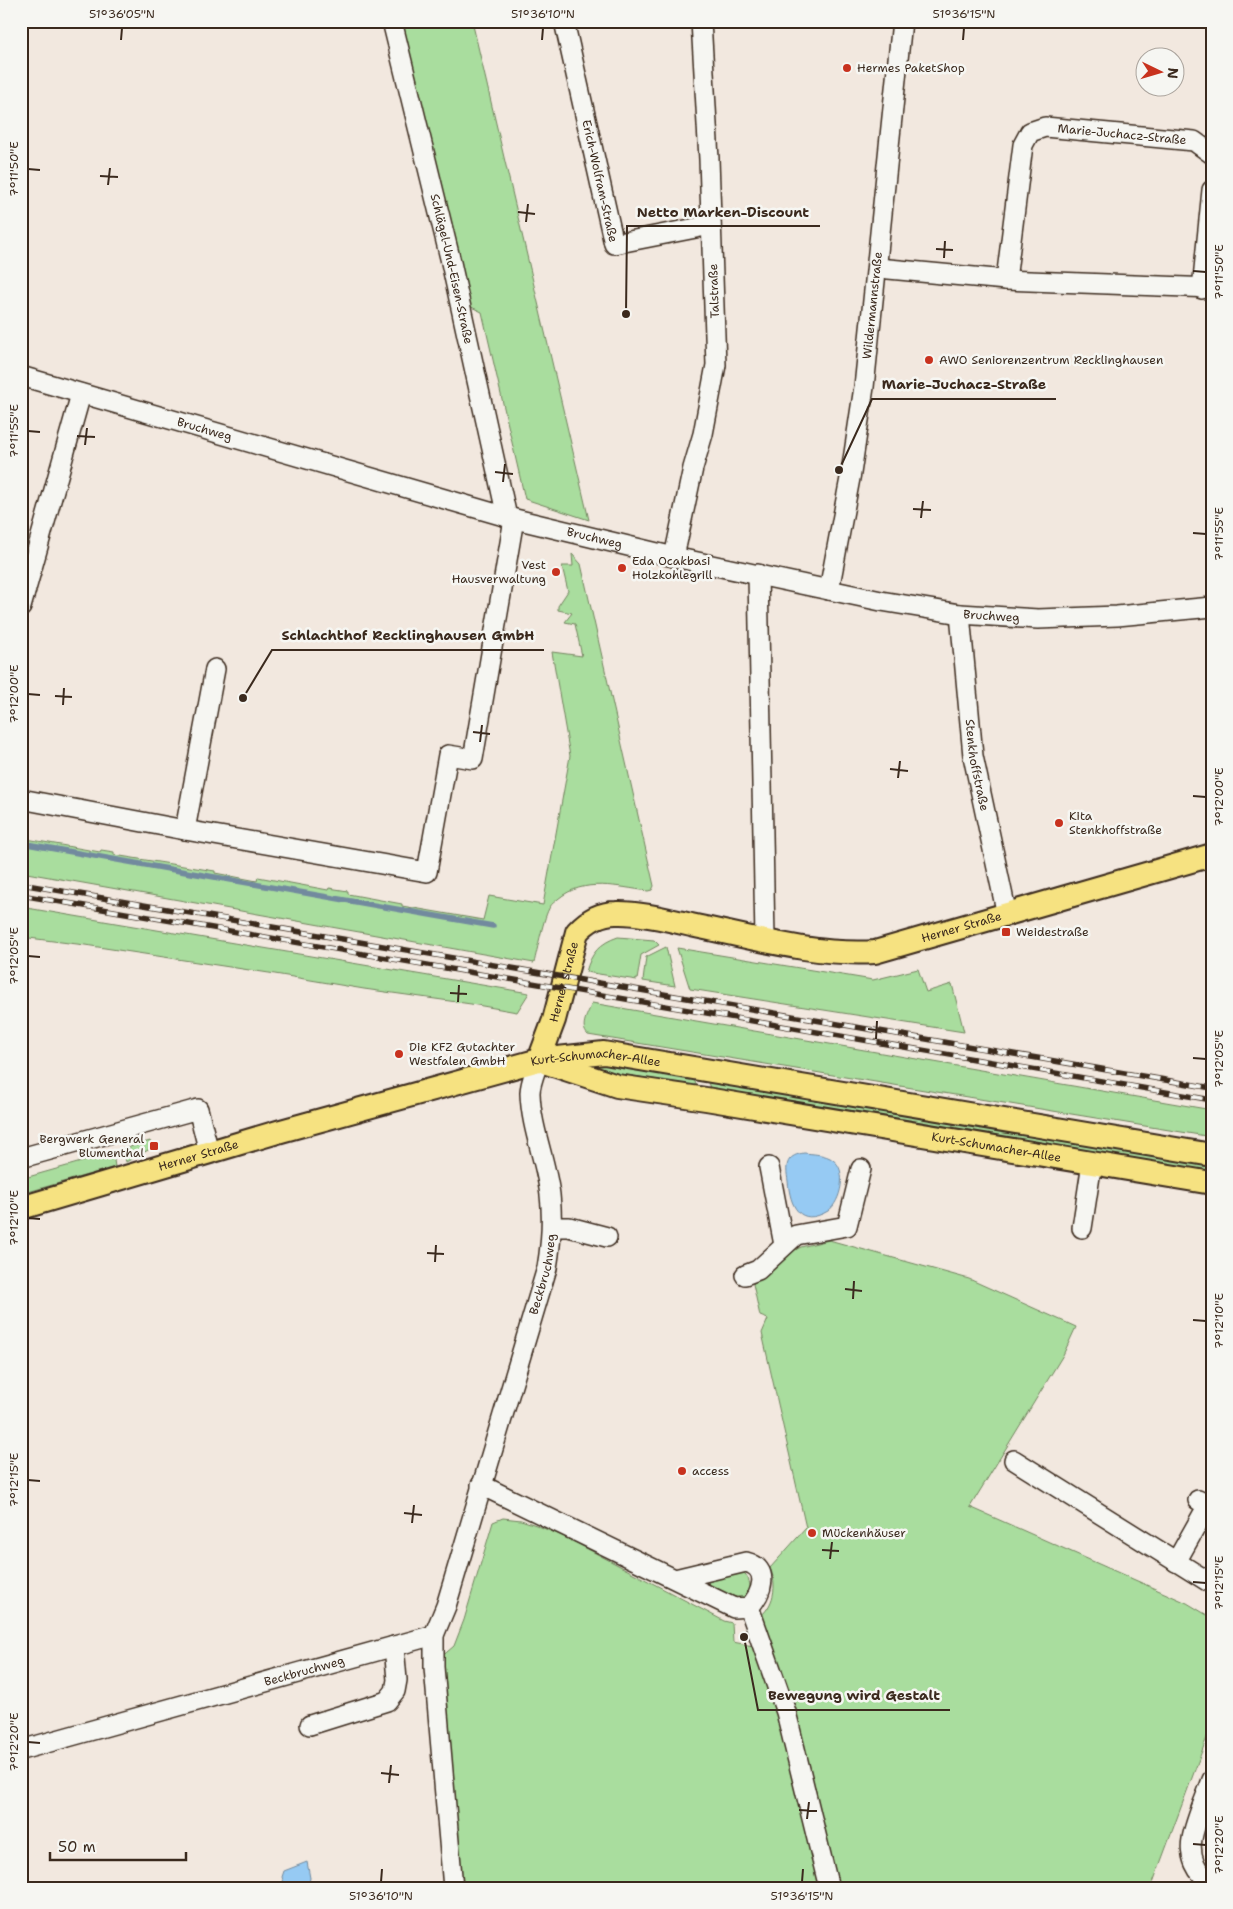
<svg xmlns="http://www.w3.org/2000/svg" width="1233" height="1909" font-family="'Shantell Sans',sans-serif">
<rect width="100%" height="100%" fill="#f2e8df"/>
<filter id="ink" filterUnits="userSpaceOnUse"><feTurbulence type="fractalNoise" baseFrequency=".02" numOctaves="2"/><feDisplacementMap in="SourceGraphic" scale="10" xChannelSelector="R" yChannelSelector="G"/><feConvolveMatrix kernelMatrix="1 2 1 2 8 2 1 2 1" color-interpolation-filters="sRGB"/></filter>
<g filter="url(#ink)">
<path fill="#a9dd9e" stroke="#72845e" d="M401,21h71l117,499 -64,-21 -43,-187 -15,-7z
M572,554l9,10 73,322 -2,4 -4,1c-30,-4 -64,-14 -90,8 -2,2 -7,5 -8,8 -6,8 -13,44 -16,56l-513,-91v-34l79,14 1,-2 13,2v3l101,16v2l42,8 1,-4 70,13 1,-2 19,3v3l54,10v2l81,14 6,-24 54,9 27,-149 -18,-104 30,4 -7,-32 -10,-2 7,-9 -14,-3v-4l10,-15 -6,-25h11z
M21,907l508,86 -12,19 -46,-8 -107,-15 -95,-16 -184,-28 -64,-8z
M618,937l36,3 5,5 -18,10 -4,25 -51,-8c5,-19 14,-29 32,-35z
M666,947l9,39 -32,-5 3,-24z
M677,948l196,32 45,-11 8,23 26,-8 12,48 -274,-43z
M592,1003l620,107v27l-624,-102c-9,-9 0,-21 4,-32z
M585,1063l19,1 89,14 4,8 -96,-15z
M707,1080l505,85v8l-502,-85z
M150,1141l2,7 -26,14 -3,-13z
M113,1153l2,14 -94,27v-15z
M829,1240l140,39 107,48 -13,28 -93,152 217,96 25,15v106l-61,164h-693l-18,-230 14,-12 10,-26 29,-98 10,-4 18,2 15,5 29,12 159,84 8,2 1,19 35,7 -10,-31c16,-11 20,-33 12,-50l36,-40 -44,-195 6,-14 -8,-3 -7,-32 22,-24 26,-13z
M743,1572c9,7 11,27 -5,27 -9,0 -22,-9 -30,-13l1,-7z"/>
<path fill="#96caf3" stroke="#728a9e" d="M804,1153c8,1 22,1 29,7 15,10 8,42 -5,51 -29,17 -38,-6 -40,-30 -1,-7 -3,-16 2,-22 4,-4 8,-5 14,-6z
M307,1862l3,16 -1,5 -10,5h-13l-4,-11 2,-6z"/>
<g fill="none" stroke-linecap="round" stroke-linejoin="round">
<path stroke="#728a9e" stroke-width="5.5" d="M21,843l472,83"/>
<g stroke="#3b2a1e" stroke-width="22">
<g id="minor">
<path id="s1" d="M392,21l58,237 57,259"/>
<path id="s2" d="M564,21l50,223 97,-19"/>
<path d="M878,268l128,12 206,8"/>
<path id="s3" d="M1006,280l17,-135 7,-13 15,-5 149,14 18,13"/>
<path d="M1202,289l10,-99"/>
<path id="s4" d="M21,376l486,141 167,40 207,44 79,13 78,5 79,-3 95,-9"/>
<path d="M674,557l19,-89 10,-34 13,-69 -7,-206 -8,-138"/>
<path d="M758,574l7,366"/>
<path id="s5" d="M829,590l22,-117 13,-86 38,-366"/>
<path d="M21,607l60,-213"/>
<path id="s6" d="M960,614l13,142 34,159"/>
<path d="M21,799l164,31 30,-161"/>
<path d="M185,830l242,42 21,-117 25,4 41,-240"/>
<path d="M21,1158l177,-49 11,43"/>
<path d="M769,1167l15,78"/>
<path d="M552,1227h17l38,10"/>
<path d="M1082,1228l10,-65"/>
<path d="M745,1275l13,-5 38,-35 51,-9 14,-57"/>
<path d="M1014,1460l198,124"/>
<path d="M481,1485l253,123 15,-1c13,-13 22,-39 -3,-45l-71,17"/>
<path d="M1176,1562l32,-57 -10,-5"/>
<path d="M749,1607l37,105 43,176"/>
<path d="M310,1725l77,-24 8,-10 2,-11 -3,-34"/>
<path id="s7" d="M21,1750l413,-115"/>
<path d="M1212,1780c-6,17 -17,41 -20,59 -3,16 4,36 20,42"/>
<path id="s8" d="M453,1888l-19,-221v-32l12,-29 101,-338c4,-24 6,-48 3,-73 -4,-34 -19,-67 -20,-102 0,-10 6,-23 9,-33"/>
</g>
</g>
<g stroke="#3b2a1e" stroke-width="26">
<g id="major">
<path id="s9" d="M539,1060l15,-40 23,-88c11,-12 23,-19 39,-19 20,-1 55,7 75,12 59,12 124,31 184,27l337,-97"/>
<path id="s10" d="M547,1063l70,23 89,13 506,84"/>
<path id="s11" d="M21,1208l260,-77 258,-71 65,-7 608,102"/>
</g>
</g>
<use href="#minor" stroke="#f6f6f2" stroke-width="19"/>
<use href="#major" stroke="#f6e281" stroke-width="22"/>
<g stroke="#3b2a1e" stroke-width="5.5">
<path id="rail" d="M21,884l1191,204
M21,895l1191,205"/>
</g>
<use href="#rail" stroke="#f6f6f2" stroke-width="4" stroke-dasharray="11" stroke-linecap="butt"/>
</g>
</g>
<path fill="none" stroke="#3b2a1e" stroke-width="2" d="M121,40l1,-12M542,40l1,-12M963,40l1,-12M28,169l12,1M100,176l18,1M108,185l2,-17M518,212l17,2M526,222l2,-18M936,249l17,1M944,258l1,-17M1193,271l13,1M28,431l12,1M77,436l18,1M85,445l2,-17M495,472l18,2M503,482l2,-18M913,509l18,1M921,518l2,-17M1193,533l13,1M28,694l12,1M55,696l17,1M63,705l1,-17M473,732l17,2M480,742l2,-17M890,769l18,2M898,778l2,-17M1193,796l13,1M28,956l12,1M450,993l17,1M458,1002l1,-17M868,1029l17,2M876,1039l1,-18M1193,1058l13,1M28,1218l12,1M427,1253l17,1M435,1262l1,-17M845,1289l17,2M853,1299l1,-18M1193,1320l13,1M28,1480l12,1M404,1513l18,2M412,1523l2,-18M822,1550l17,1M830,1559l2,-17M1193,1582l13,1M28,1742l12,1M381,1773l18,2M389,1783l2,-18M799,1810l18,1M807,1819l2,-17M1193,1844l13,1M381,1882l1,-13M802,1882l1,-13"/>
<g fill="#c8321e" stroke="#f6f6f2" stroke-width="2">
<circle cx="847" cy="68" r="5"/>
<circle cx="929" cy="360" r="5"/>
<circle cx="622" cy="568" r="5"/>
<circle cx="556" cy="572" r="5"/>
<circle cx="1059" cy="823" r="5"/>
<rect x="1001" y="927" width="10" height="10" rx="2.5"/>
<circle cx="399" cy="1054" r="5"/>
<rect x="149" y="1141" width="10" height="10" rx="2.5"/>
<circle cx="682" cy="1471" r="5"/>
<circle cx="812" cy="1533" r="5"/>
</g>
<g text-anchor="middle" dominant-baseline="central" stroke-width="5" stroke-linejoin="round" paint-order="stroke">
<g font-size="12" fill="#3b2a1e" stroke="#f6f6f2" text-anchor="start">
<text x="857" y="68">Hermes PaketShop</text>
<text x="939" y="360">AWO Seniorenzentrum Recklinghausen</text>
<text x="632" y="561">Eda Ocakbasi<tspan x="632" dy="14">Holzkohlegrill</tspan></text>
<text x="546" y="565" text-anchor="end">Vest<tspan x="546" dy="14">Hausverwaltung</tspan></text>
<text x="1069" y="816">Kita<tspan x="1069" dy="14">Stenkhoffstraße</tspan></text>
<text x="1016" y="932">Weidestraße</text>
<text x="409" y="1047">Die KFZ Gutachter<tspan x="409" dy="14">Westfalen GmbH</tspan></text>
<text x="144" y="1139" text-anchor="end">Bergwerk General<tspan x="144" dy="14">Blumenthal</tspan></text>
<text x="692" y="1471">access</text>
<text x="822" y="1533">Mückenhäuser</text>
</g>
<g font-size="12" fill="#3b2a1e" stroke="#f6f6f2">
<text stroke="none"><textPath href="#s3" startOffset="244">Marie-Juchacz-Straße</textPath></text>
<text stroke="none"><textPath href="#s2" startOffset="164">Erich-Wolfram-Straße</textPath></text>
<text stroke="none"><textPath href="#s1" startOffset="255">Schlägel-Und-Eisen-Straße</textPath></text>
<text transform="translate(714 291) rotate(-92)">Talstraße</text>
<text stroke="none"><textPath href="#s5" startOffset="288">Wildermannstraße</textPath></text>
<text stroke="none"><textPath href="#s4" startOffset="191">Bruchweg</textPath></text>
<text stroke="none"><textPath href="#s4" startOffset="596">Bruchweg</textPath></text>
<text stroke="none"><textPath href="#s4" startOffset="1001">Bruchweg</textPath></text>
<text stroke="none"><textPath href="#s6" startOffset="152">Stenkhoffstraße</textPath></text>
<text stroke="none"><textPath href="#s9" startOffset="531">Herner Straße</textPath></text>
<text stroke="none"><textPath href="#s9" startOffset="82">Herner Straße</textPath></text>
<text stroke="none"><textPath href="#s11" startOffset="596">Kurt-Schumacher-Allee</textPath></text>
<text stroke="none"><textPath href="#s10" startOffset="458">Kurt-Schumacher-Allee</textPath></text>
<text stroke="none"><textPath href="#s11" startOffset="185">Herner Straße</textPath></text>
<text stroke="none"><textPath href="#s8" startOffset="631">Beckbruchweg</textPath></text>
<text stroke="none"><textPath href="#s7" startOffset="294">Beckbruchweg</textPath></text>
</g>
</g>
<path fill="none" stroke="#3b2a1e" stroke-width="2" d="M626 314L627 226H820M839 470L872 399H1056M243 698L272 650H544M744 1637L758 1710H950"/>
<g fill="#3b2a1e" stroke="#f6f6f2" stroke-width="2">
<circle cx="626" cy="314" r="5"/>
<circle cx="839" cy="470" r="5"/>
<circle cx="243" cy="698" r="5"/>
<circle cx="744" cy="1637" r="5"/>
</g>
<g font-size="14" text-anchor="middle" font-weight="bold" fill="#3b2a1e" stroke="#f6f6f2" stroke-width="5" stroke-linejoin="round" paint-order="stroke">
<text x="723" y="217">Netto Marken-Discount</text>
<text x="964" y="389">Marie-Juchacz-Straße</text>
<text x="408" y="640">Schlachthof Recklinghausen GmbH</text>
<text x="854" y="1700">Bewegung wird Gestalt</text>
</g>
<rect width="1233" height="1909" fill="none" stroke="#f6f6f2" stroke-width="55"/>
<g transform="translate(1160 72) rotate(95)"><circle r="24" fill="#f6f6f2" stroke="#aba49d"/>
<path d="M0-4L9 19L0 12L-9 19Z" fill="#c8321e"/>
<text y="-8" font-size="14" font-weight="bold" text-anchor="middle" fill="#3b2a1e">N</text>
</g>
<path d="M50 1852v8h136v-8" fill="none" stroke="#3b2a1e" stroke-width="2.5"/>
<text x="58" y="1852" font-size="15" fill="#3b2a1e" stroke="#f6f6f2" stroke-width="4" paint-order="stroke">50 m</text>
<rect x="28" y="28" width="1178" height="1854" fill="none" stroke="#3b2a1e" stroke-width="2"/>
<g font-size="12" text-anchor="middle" fill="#3b2a1e">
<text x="122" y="18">51°36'05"N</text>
<text x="543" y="18">51°36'10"N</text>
<text x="964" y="18">51°36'15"N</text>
<text transform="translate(14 169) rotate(-90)" y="4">7°11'50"E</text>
<text transform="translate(1219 272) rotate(-90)" y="4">7°11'50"E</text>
<text transform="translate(14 431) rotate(-90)" y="4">7°11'55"E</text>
<text transform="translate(1219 534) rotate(-90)" y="4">7°11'55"E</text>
<text transform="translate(14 694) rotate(-90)" y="4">7°12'00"E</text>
<text transform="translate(1219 797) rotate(-90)" y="4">7°12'00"E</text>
<text transform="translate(14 956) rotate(-90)" y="4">7°12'05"E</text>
<text transform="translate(1219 1059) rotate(-90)" y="4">7°12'05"E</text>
<text transform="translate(14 1218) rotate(-90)" y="4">7°12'10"E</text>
<text transform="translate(1219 1321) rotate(-90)" y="4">7°12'10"E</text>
<text transform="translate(14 1480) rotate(-90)" y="4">7°12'15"E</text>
<text transform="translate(1219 1583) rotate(-90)" y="4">7°12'15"E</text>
<text transform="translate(14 1742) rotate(-90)" y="4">7°12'20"E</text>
<text transform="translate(1219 1845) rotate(-90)" y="4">7°12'20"E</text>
<text x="381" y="1900">51°36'10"N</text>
<text x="802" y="1900">51°36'15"N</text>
</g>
</svg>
